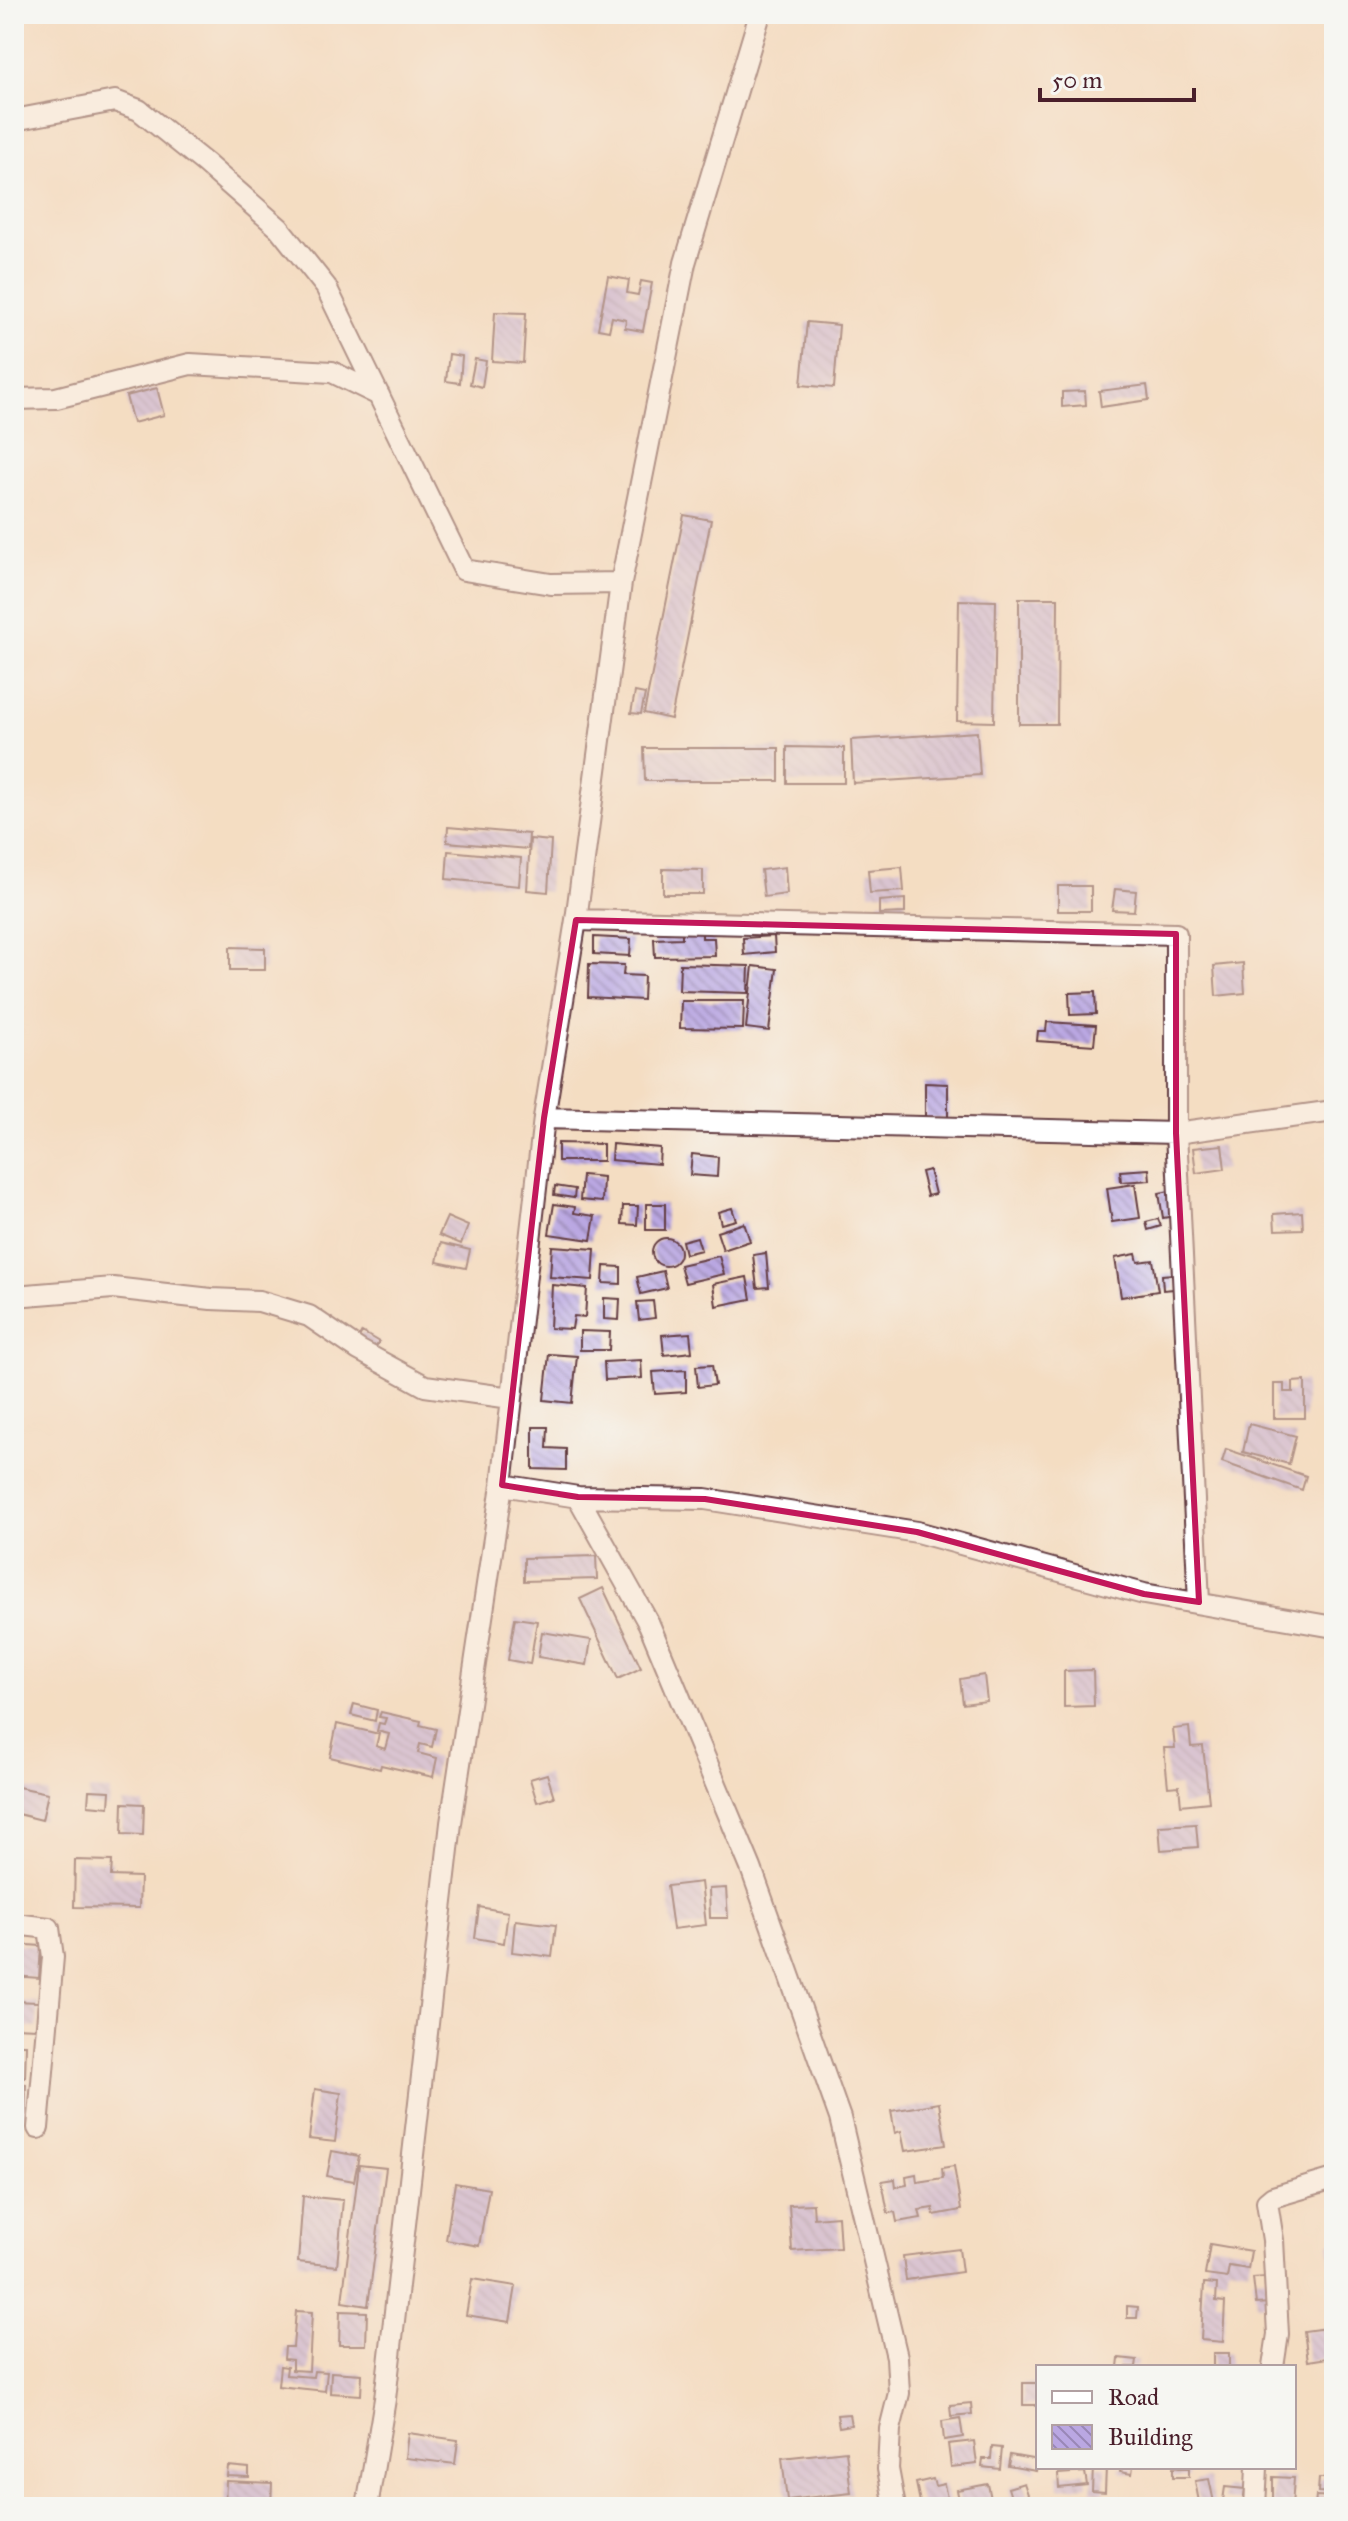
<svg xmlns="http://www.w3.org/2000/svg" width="1348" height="2521" font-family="'IM FELL Great Primer',serif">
<defs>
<pattern id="building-back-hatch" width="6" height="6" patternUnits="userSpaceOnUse" patternTransform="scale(2)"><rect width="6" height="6" fill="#baa7e2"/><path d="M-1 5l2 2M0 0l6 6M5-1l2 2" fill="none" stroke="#9987b7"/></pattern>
</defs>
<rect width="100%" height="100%" fill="#f6f6f2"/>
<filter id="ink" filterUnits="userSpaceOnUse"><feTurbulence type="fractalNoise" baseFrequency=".0125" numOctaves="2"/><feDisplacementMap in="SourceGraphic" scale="16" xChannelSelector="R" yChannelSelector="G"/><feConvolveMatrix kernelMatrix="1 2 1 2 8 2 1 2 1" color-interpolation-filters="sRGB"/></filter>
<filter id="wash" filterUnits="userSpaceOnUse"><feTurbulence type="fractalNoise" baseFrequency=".006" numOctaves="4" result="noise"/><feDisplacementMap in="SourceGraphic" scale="32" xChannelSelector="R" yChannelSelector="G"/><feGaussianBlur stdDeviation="1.8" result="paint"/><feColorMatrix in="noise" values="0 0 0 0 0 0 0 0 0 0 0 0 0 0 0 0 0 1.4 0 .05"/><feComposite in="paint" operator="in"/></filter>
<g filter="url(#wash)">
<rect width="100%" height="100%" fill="#f4ddc2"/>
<g id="blocks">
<path fill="url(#building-back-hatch)" d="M608,276l21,4 -2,13 11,2 3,-14 11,2 -9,48 -18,-3 1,-8 -14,-3 -3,14 -11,-2z
M495,312l31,1 -3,50 -31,-2z
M807,322l32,3 -5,63 -33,-3z
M449,354l13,2 -2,27 -14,-2z
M475,359l11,2 -4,26 -12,-3z
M1147,385l2,15 -48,7 -2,-16z
M157,388l7,27 -31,8 -7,-27z
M1085,391l1,14 -24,2v-15z
M684,515l27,5 -40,199 -27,-6z
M1019,598h39l-1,126h-38z
M959,600l37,1 -2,121 -37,-1z
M635,692l10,2 -4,20 -10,-1z
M977,732l3,43 -127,8 -2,-43z
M787,747l57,1v35h-57z
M644,748h135v33h-134z
M448,827l81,7 -1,15 -81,-7z
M530,839l21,2 -3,51 -21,-2z
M448,851l73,7 -2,28 -73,-7z
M785,867l2,27 -23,3 -3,-27z
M902,867l2,24 -34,2 -2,-23z
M663,869l40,1v24h-40z
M1058,886h33v25h-33z
M1115,889l21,2 -2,20 -22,-1z
M905,899v14l-26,1v-13z
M702,931v7h12l1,18 -60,1 -1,-18 28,-1v-6z
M774,936l1,16 -31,3 -1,-17z
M594,937l37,2 -1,17 -36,-2z
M230,947l35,1v22h-35z
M1243,963l2,30 -29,3 -2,-30z
M589,964l35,1 -1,10 21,1 -1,24 -55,-3z
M680,964l69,2 -1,27 -69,-2z
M753,966l24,3 -8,62 -23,-3z
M1095,992l1,22 -26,1 -1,-22z
M681,1001h63l-1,28 -63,-1z
M1047,1022l49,3 -2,20 -57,-4 1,-10h8z
M925,1083l23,1v34h-23z
M558,1143l45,1v17h-45z
M612,1144l48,4 -1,16 -48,-4z
M1222,1145l3,24 -29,4 -3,-25z
M692,1154l26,3 -1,20 -27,-2z
M1149,1169l1,11 -29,2 -1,-11z
M929,1170l6,24 -8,2 -6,-24z
M582,1175l21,2 -1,25 -22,-2z
M1135,1184l5,34 -28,4 -5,-34z
M555,1186l20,3 -1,9 -20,-3z
M1170,1191l4,25 -11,2 -4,-25z
M554,1204l21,3 -1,6 21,3 -4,24 -42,-6z
M646,1204h19v26h-19z
M623,1206h15l-1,19 -15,-1z
M732,1208l4,12 -15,4 -3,-12z
M1302,1212l1,17 -28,1 -1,-16z
M447,1217l21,9 -7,18 -22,-9z
M1158,1219l3,7 -13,4 -2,-8z
M744,1223l6,18 -27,9 -6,-18z
M697,1237l4,13 -16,4 -3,-13z
M652 1252a14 14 0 1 1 28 0a14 14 0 1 1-28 0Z
M441,1243l29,7 -4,18 -29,-6z
M552,1246l43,3 -2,31 -43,-3z
M766,1253l3,34 -12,1 -4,-33z
M1136,1254l2,8 15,-2 5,31 -37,6 -6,-39z
M719,1256l5,18 -39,9 -5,-18z
M604,1266l17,1v17l-18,-1z
M663,1271l4,17 -26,6 -4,-17z
M1173,1274l1,15 -11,1 -1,-15z
M747,1277l4,22 -35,7 -3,-22z
M552,1285l35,3 -2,29 -11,-1 -2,13 -22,-1z
M604,1298l16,1 -1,21 -15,-1z
M653,1301l2,17 -16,2 -2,-18z
M580,1331l30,1 -1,18h-29z
M362,1332l17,10 -4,6 -17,-9z
M690,1333l2,19 -28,3 -2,-20z
M549,1354l28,2 -5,47 -28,-3z
M641,1360l1,18 -37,2 -1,-18z
M712,1365l3,20 -17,2 -2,-21z
M686,1370v22l-31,2 -2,-22z
M1305,1381v37h-31v-34h10v8h9v-10z
M1249,1424l47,12 -7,28 -46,-12z
M533,1427h15l-1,21 19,1v21l-33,-1z
M1226,1449l80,27 -4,14 -80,-28z
M596,1556l1,23 -73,2v-23z
M603,1588l38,80 -23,11 -38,-80z
M515,1618l22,3 -7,43 -22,-4z
M542,1632l49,8 -4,25 -49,-8z
M1093,1670l1,36 -30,1v-36z
M984,1675l3,26 -24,3 -3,-25z
M354,1704l23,6 -2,11 -24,-6z
M381,1712l40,9 -1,4 16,4 -4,18 -12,-3 -2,9 19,5 -4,19 -52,-12 -1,4 -50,-12 7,-33 42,10 -3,12 9,3 4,-15 -12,-3 2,-8 5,1 2,-6 -7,-1z
M1189,1727l2,20 12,-1 6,56 -28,3 -2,-19 -11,1 -4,-39h11l-2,-19z
M547,1774l7,23 -17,5 -7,-23z
M18,1787l30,6 -6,27 -28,-7z
M89,1790l21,1 -1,16 -21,-2z
M123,1803l21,1 -1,31 -21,-1z
M1196,1824l2,23 -37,3 -2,-24z
M75,1860l37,1 -1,15 29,1 -1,31 -65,-1z
M701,1882l5,43 -33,4 -6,-43z
M726,1888l2,30h-18l-1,-29z
M479,1907l29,5 -4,31 -29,-5z
M515,1920l41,5 -4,32 -40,-5z
M14,1944l27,2 -2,32 -25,-2z
M14,2001l24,1 -1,26 -23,-1z
M14,2045h12l-1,33 -11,-1z
M14,2083l12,1 -1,31h-11z
M315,2089l26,4 -6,49 -26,-3z
M939,2103l7,42 -41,6 -4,-20 -6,2 -4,-22z
M332,2151l27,5 -5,25 -27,-5z
M359,2165l27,3 -18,138 -26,-4z
M954,2166l7,44 -27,5 -1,-7 -14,2 2,8 -24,4 -2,-10 -7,1 -6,-32 13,-2 1,8 11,-2 -1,-9 10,-2 1,8 26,-4 -1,-10z
M455,2183l34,6 -10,57 -33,-6z
M303,2196l40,4 -6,66 -39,-4z
M813,2204l1,14 24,-2 2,32 -48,3 -3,-46z
M1329,2243h5v31h-2z
M1210,2244l41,7 -3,18 -19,-3 -2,12 -22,-3z
M959,2249l3,23 -56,8 -3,-24z
M1267,2277l2,26 -13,1 -3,-26z
M472,2279l44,7 -6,36 -44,-7z
M1204,2283l13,1 -1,17 9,1 -2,40 -22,-2z
M1127,2306l11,1 -1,11h-10z
M296,2311l16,1 -3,59 -17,-1v-10l-8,-1 1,-12h8z
M340,2311l27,1 -1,33h-27z
M1334,2327v30l-26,4 -4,-30z
M1213,2353h16v14h-16z
M1119,2358l18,2 -1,7h-18z
M280,2366l7,1 -1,8 27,2 1,-6 13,1 -2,19 -47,-5z
M331,2372l31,2 -1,21 -31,-2z
M1023,2383h15v22h-15z
M971,2403l1,11 -21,2 -1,-11z
M849,2414l2,11 -12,2 -2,-12z
M960,2418l3,19 -19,3 -2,-19z
M408,2433l50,7 -3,24 -50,-6z
M974,2441l3,23 -26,3 -3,-23z
M992,2447l10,1 -2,21 -18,-2 1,-8h8z
M846,2451l5,42 -64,7 -5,-42z
M1010,2455l28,5 -2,11 -28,-5z
M228,2466l21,2v9l-22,-1z
M1093,2467h13l-1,25 -13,-1z
M1120,2467h13l-1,7 -12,-2z
M1173,2468h16v9h-16z
M1327,2469l7,1v23l-16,-1 1,-14h8z
M1085,2472l2,13 -28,3 -1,-14z
M1273,2477l21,1 -2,29h-19z
M933,2479l2,7 9,-2 5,23h-28l-5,-24z
M1209,2479l6,28h-15l-5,-26z
M226,2481l46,2 -1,24h-46z
M1024,2483l7,20 -17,4 -6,-19z
M988,2484l3,15 -31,6 -3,-15z
M1225,2487l20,2 -2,13 -20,-2z
M1316,2496l18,1v10h-19z"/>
</g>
</g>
<g filter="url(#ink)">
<use href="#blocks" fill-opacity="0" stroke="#643c42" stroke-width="2"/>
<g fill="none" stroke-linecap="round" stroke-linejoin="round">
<g stroke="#643c42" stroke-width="24">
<path id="street" d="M14,120l101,-19 24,9 66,53 74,65 47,59 138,283 87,14 70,-1
M14,399l42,-1 134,-34 142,8 47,23
M576,920l600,14v199l23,469
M544,1118l632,15 158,-22
M14,1296l99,-8 98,11 48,2 50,15 50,34 66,36 86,12
M502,1485l76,12 127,2 212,33 227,62 190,33
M578,1497l71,127 102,244 89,250 57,239 2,36 -9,36 -2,40 7,38
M14,1924l35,4 4,29 -15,171
M1273,2367l5,-33 -5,-94 -6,-38 6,-5 61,-18
M367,2507l18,-108 66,-576 51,-338 42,-367 32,-198 45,-337 64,-320 75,-249
M1255,2507l2,-40"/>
</g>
<use href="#street" stroke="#fff" stroke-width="20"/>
</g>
</g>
<path d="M0 0H1348V2521H0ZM576,920l600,14v199l23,469 -55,-8 -227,-62 -212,-33 -127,-2 -76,-12 42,-367z" fill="#f4ddc2" fill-opacity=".55" fill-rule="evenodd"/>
<path fill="none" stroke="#c2185b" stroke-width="6" stroke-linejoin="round" d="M576,920l600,14v199l23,469 -55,-8 -227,-62 -212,-33 -127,-2 -76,-12 42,-367z"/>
<rect width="1348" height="2521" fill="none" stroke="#f6f6f2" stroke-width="48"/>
<rect x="1036" y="2365" width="260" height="104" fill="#f6f6f2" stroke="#b1a0a2" stroke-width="2"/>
<rect x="1052" y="2391" width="40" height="12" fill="#ffffff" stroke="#b1a0a2" stroke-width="2"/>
<text x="1108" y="2405" font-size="24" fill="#4a1f2b">Road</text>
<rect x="1052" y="2425" width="40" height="24" fill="url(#building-back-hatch)" stroke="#b1a0a2" stroke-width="2"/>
<text x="1108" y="2445" font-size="24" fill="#4a1f2b">Building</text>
<path d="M1040 88v12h154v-12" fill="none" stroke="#4a1f2b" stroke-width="4"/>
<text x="1052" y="88" font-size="24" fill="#4a1f2b" stroke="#f6f6f2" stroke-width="6" paint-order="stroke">50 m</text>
</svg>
